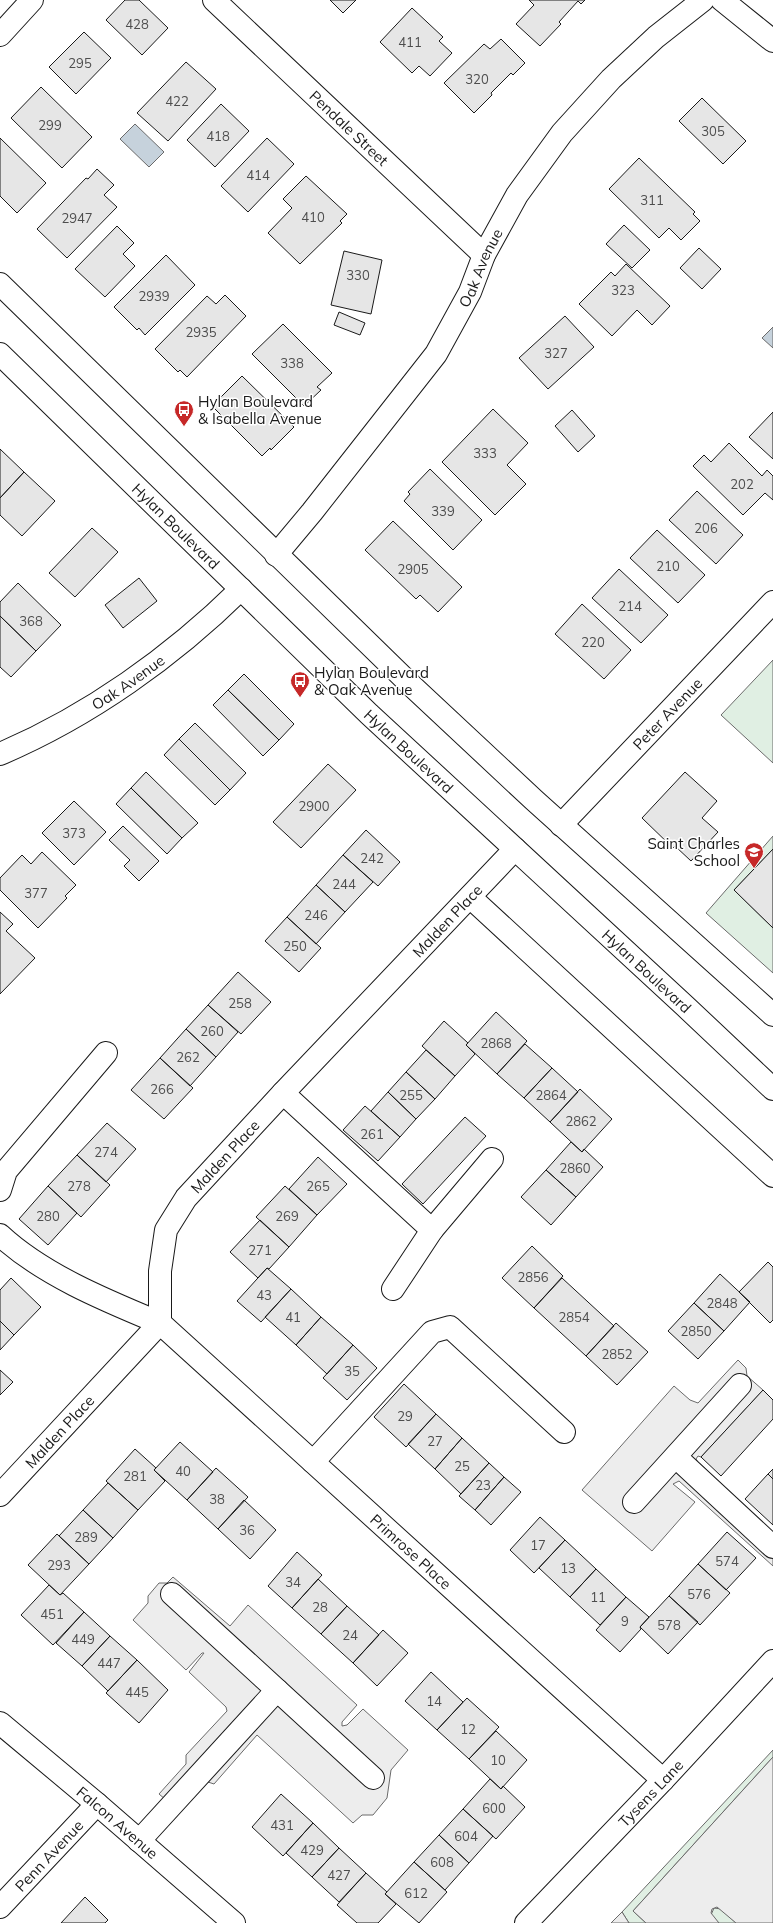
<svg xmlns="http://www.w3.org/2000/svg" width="773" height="1923" font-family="Mulish,sans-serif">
<rect width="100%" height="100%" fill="#fff"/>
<path fill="#e0efe3" stroke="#6a6a6a" d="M773,660v103l-52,-48z
M773,836v13l-39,41 39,38v45l-67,-60z
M773,1750v7l-140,154 13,12h-17l-7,-11z
M714,1908l7,1 15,14h-17l-8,-8z"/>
<path fill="#ededed" stroke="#6a6a6a" d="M738,1360l8,8 1,8 16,14 -62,67 -3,-1 -2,3 2,3 75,71v33l-94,-85 -6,3 22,18 -43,49 -70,-61 92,-104 16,14 8,3z
M173,1577l57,49 18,-21 109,100 -15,17v4l5,-1 16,-16 45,41 -17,20 -4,28 -14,17h-11l-9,8 -96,-88 -43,49 -9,-3 -26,30 -20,-17 27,-30v-9l41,-44 -1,-4 -37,-35 15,-19h-2l-16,17 -53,-50 15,-17v-7l11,-13h8z
M773,1757v166h-37l-19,-16 -5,2 -1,4 8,10h-73l-13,-12z
M622,1912l7,11h-18z"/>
<path fill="#c6d2dc" stroke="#6a6a6a" d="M135,124l29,28 -15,15 -29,-28z
M773,327v21l-11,-10z"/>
<path fill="#e6e6e6" stroke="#1a1a1a" d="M125,0h14l29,28 -26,27 -36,-35z
M330,0h26l-13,13z
M529,0h56l-4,4 -3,-3 -19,21 2,2 -21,22 -24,-22 18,-19z
M412,8l31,29 -4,4 13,12 -22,23 -11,-10 -7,7 -32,-31z
M84,32l27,26 -35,36 -27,-27z
M501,39l24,24 -12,12 -2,-2 -20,20 1,2 -18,18 -30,-30 40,-39 6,5z
M186,62l30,27 -48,52 -31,-28z
M41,87l51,50 -30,31 -51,-50z
M702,98l44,43 -23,23 -44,-43z
M221,104l28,27 -34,36 -28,-27z
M0,138l46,45 -29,30 -17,-17z
M267,138l27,26 -46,48 -27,-26z
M639,158l56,54 -2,2 7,7 -19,19 -12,-12 -10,10 -50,-49z
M97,169l17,16 -10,10 13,12 -50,51 -30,-29 49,-51 2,1z
M306,176l41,38 -7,7 2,2 -42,41 -32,-31 24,-25 -9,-9z
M624,225l26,25 -18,18 -26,-24z
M117,226l17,17 -11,11 12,12 -30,31 -30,-28z
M699,248l22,21 -19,20 -22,-21z
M344,251l38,9 -11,54 -40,-9z
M166,255l29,30 -50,50 -6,-7 -2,2 -23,-23z
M626,264l44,42 -18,19 -15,-15 -25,26 -33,-32 32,-32 4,4z
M225,295l21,21 -59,61 -7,-7 -2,2 -23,-23 52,-53 9,8z
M339,312l26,11 -5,12 -26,-10z
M565,316l29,31 -46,42 -29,-31z
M283,324l49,49 -15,14 4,3 -17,16 -52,-52z
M242,376l52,51 -23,23 -1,-2 -8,8 -50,-50z
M493,409l35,34 -21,22 19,19 -31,31 -53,-53z
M572,410l23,26 -17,16 -23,-26z
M773,412v47l-24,-22z
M729,443l33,33 5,-6 6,6v24l-8,-7 -22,22 -50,-49 11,-11 7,7z
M0,449l24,23 -24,26z
M430,469l52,51 -29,30 -49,-49 6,-7 -2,-2z
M24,472l31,29 -33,35 -22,-21v-17z
M697,491l46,44 -27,29 -47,-44z
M393,521l69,66 -24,25 -18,-17 -4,4 -51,-49z
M92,528l26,24 -43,45 -26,-24z
M657,530l48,45 -27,28 -48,-45z
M619,569l49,46 -27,28 -49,-45z
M139,578l18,23 -34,27 -18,-23z
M18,583l43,42 -25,26 -36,-35v-14z
M582,604l49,46 -27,29 -49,-45z
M0,616l36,35 -25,26 -11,-10z
M244,674l50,50 -15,16 -51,-50z
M228,690l51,50 -16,16 -50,-51z
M195,723l51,50 -16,17 -51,-51z
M179,739l51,51 -15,15 -51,-50z
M328,764l28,26 -55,58 -28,-26z
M146,772l52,51 -16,15 -51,-50z
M685,772l32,29 -15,17 16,14 -27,29 -16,-15 -2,2 -31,-30z
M131,788l51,50 -15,16 -51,-50z
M74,801l32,31 -32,33 -32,-32z
M123,826l36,35 -20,20 -15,-15 6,-6 -21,-20z
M366,830l34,32 -22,24 -35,-31z
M773,849v79l-39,-38z
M42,852l34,33 -11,11 2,2 -29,30 -38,-38v-12l22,-23 9,9z
M343,855l30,27 -28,30 -29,-27z
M316,885l29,27 -29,32 -29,-27z
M0,912l13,12 -7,7 29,27 -35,36z
M287,917l34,31 -22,24 -34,-31z
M238,972l33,30 -30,32 -33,-29z
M208,1005l30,27 -22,25 -30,-28z
M496,1012l31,29 -30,33 -31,-29z
M444,1021l24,22 -2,2 9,9 -20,22 -33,-30z
M186,1029l30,28 -26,29 -30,-28z
M525,1044l27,24 -28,30 -27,-24z
M426,1050l29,26 -20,23 -29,-27z
M160,1058l33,30 -29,31 -33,-29z
M552,1068l26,24 -28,30 -26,-24z
M406,1072l29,27 -19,20 -28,-27z
M580,1089l32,30 -30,33 -32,-30z
M388,1092l28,27 -16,18 -29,-26z
M365,1106l35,31 -22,24 -35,-31z
M465,1117l21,19 -63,68 -21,-20z
M107,1123l29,26 -30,33 -29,-27z
M571,1142l11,10 2,-3 19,18 -27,30 -30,-27z
M77,1155l33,30 -29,32 -33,-31z
M318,1157l29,27 -30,31 -28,-26z
M546,1170l30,27 -25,28 -30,-28z
M48,1186l29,27 -29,32 -29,-26z
M285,1186l32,29 -28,32 -33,-30z
M260,1220l29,27 -20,22 -2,-1 -9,10 -28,-26z
M532,1246l31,30 -29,32 -32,-30z
M768,1262l5,5v53l-3,3 -31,-31z
M267,1268l24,21 -30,33 -24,-21z
M720,1274l30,28 -26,29 -30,-28z
M11,1278l30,29 -27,28 -14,-14v-31z
M562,1278l52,48 -28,30 -52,-48z
M291,1289l30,28 -25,28 -31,-28z
M694,1303l30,28 -26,28 -30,-28z
M321,1317l32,28 -26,29 -31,-29z
M0,1321l14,14 -14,15z
M616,1323l32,29 -31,33 -31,-29z
M353,1345l24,23 -30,32 -24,-22z
M0,1370l13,12 -13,13z
M404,1384l32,30 -30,33 -32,-30z
M763,1390l10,10v19l-52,57 -20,-19z
M436,1414l26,24 -27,31 -27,-25z
M462,1438l27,25 -28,31 -26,-25z
M180,1442l33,30 -26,28 -33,-30z
M135,1449l21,19 -2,2 11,11 -27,29 -32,-29z
M489,1463l15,14 -29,33 -16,-14z
M216,1468l32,29 -30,32 -31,-29z
M773,1469v10l-5,-5z
M768,1474l5,5v46l-28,-26z
M504,1477l17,15 -30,33 -16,-15z
M108,1483l30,27 -25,28 -30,-28z
M244,1500l32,30 -26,29 -32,-30z
M83,1510l30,28 -24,26 -30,-28z
M540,1517l25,23 -31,33 -24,-23z
M727,1532l29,26 -30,32 -28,-26z
M57,1534l32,30 -29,31 -32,-30z
M565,1540l31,29 -26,28 -31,-29z
M297,1552l25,23 -30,33 -24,-22z
M698,1564l32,29 -30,32 -31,-29z
M596,1569l30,28 -26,28 -30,-28z
M318,1579l29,27 -26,28 -29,-26z
M49,1585l11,10 3,-2 21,19 -31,33 -32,-30z
M669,1596l29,26 -30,32 -28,-27z
M626,1597l23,20 -9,10 1,2 -21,23 -24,-22z
M347,1606l32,29 -26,28 -32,-29z
M84,1612l26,24 -28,30 -26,-23z
M383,1630l25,23 -31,33 -24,-23z
M110,1636l27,24 -29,31 -26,-25z
M137,1660l31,30 -29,33 -33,-30z
M431,1672l32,30 -26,28 -32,-29z
M467,1698l32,29 -30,32 -32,-29z
M496,1731l31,29 -26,29 -32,-30z
M490,1779l11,10 2,-3 22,21 -29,32 -33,-30z
M281,1794l32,29 -30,33 -31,-29z
M463,1809l30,27 -24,27 -30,-28z
M313,1823l26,25 -27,29 -26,-24z
M439,1835l30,28 -24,27 -31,-28z
M339,1848l27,25 -27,29 -27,-25z
M414,1862l33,30 -28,31 -34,-29z
M366,1873l21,19 -2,2 11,10 -18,19h-21l-20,-18z
M85,1897l23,23 -3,3h-44z"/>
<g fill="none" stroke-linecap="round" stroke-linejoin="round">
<g stroke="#1a1a1a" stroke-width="24">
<g id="minor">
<path id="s1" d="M214,0l270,255"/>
<path d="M722,0l51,41"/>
<path d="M0,35l32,-35"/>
<path id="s2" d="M276,555l36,-43 124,-158 34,-62 14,-37 33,-60 45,-62 49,-54 45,-42 47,-37"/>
<path id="s3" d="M0,754c89,-38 172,-97 241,-165"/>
<path id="s4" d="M561,825l212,-223"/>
<path d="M470,897l303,279"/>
<path d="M283,1093l149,137"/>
<path d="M0,1190l6,-19 100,-118"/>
<path id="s5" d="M0,1235c43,40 107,66 160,88l503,457"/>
<path d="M393,1289l39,-59 60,-71"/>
<path d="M676,1457l97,90"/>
<path d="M313,1462l119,-130 18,-5 114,105"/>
<path id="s6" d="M0,1495l160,-172v-52l6,-41 20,-32 97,-105 232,-244"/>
<path d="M634,1502l106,-117"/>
<path d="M172,1594l105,96"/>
<path id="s7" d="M0,1723l97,81 137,119"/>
<path d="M139,1841l138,-151 96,88"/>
<path id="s8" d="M0,1907l97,-103"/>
<path id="s9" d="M526,1923l137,-143 110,-119"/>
</g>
</g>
<g stroke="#1a1a1a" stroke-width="24">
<g id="major">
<path d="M0,284l412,402 122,114 239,215"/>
<path id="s10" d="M0,354l369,360 316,292 88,83"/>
</g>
</g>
<use href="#minor" stroke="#fff" stroke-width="22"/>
<use href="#major" stroke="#fff" stroke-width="22"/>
</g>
<defs>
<g id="bus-pin" transform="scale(1)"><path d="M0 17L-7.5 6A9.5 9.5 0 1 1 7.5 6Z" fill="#c62828" stroke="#fff"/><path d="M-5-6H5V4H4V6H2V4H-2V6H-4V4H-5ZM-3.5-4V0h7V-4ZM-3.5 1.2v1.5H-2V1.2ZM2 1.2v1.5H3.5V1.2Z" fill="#fff"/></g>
<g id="school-pin" transform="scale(1)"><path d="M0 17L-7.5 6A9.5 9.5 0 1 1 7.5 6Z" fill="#c62828" stroke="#fff"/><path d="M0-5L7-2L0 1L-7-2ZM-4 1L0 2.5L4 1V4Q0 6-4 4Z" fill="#fff"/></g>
</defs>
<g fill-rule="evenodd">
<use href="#bus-pin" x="184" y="410"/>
<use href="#bus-pin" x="300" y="681"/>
<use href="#school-pin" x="754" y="852"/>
</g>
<g text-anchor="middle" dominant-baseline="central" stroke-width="3" stroke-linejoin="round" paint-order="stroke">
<g font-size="13" fill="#4d4d4d">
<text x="137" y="24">428</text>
<text x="410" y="42">411</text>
<text x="80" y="63">295</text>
<text x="477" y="79">320</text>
<text x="177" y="101">422</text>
<text x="50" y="125">299</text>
<text x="713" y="131">305</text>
<text x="218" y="136">418</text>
<text x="258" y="175">414</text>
<text x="652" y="200">311</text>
<text x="313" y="217">410</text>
<text x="77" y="218">2947</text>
<text x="358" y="275">330</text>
<text x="623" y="290">323</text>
<text x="154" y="296">2939</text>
<text x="201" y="332">2935</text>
<text x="556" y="353">327</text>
<text x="292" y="363">338</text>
<text x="485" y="453">333</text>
<text x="742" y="484">202</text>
<text x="443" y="511">339</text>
<text x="706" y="528">206</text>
<text x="668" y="566">210</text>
<text x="413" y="569">2905</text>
<text x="630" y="606">214</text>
<text x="31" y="621">368</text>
<text x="593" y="642">220</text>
<text x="314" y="806">2900</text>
<text x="74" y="833">373</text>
<text x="372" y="858">242</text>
<text x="344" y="884">244</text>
<text x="36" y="893">377</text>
<text x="316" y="915">246</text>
<text x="295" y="946">250</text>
<text x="240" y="1003">258</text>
<text x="212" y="1031">260</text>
<text x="496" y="1043">2868</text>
<text x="188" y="1057">262</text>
<text x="162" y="1089">266</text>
<text x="411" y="1095">255</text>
<text x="551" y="1095">2864</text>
<text x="581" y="1121">2862</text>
<text x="372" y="1134">261</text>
<text x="106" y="1152">274</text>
<text x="575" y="1168">2860</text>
<text x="79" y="1186">278</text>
<text x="318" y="1186">265</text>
<text x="48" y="1216">280</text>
<text x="287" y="1216">269</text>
<text x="260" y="1250">271</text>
<text x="533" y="1277">2856</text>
<text x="264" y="1295">43</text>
<text x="722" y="1303">2848</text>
<text x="293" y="1317">41</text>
<text x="574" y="1317">2854</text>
<text x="696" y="1331">2850</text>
<text x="617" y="1354">2852</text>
<text x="352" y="1371">35</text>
<text x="405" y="1416">29</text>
<text x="435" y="1441">27</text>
<text x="462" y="1466">25</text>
<text x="183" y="1471">40</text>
<text x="135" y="1476">281</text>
<text x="483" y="1485">23</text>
<text x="217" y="1499">38</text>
<text x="247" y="1530">36</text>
<text x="86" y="1537">289</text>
<text x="538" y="1545">17</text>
<text x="727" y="1561">574</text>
<text x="59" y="1565">293</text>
<text x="568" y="1568">13</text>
<text x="293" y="1582">34</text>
<text x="699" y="1594">576</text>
<text x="598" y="1597">11</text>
<text x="320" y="1607">28</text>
<text x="52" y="1614">451</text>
<text x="625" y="1621">9</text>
<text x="669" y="1625">578</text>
<text x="350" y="1635">24</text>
<text x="83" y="1639">449</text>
<text x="109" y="1663">447</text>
<text x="137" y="1692">445</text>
<text x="434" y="1701">14</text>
<text x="468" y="1729">12</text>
<text x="498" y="1760">10</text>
<text x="494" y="1808">600</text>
<text x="282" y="1825">431</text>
<text x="466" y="1836">604</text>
<text x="312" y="1850">429</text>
<text x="442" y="1862">608</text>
<text x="339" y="1875">427</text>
<text x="416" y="1893">612</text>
</g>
<g font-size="15" fill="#1a1a1a" stroke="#fff">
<text stroke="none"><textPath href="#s1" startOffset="186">Pendale Street</textPath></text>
<text stroke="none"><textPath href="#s2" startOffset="354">Oak Avenue</textPath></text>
<text stroke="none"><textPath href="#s10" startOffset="246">Hylan Boulevard</textPath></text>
<text stroke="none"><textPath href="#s3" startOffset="147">Oak Avenue</textPath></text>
<text stroke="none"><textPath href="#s4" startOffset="154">Peter Avenue</textPath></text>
<text stroke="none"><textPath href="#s10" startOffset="570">Hylan Boulevard</textPath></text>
<text stroke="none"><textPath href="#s6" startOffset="747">Malden Place</textPath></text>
<text stroke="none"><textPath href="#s10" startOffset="894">Hylan Boulevard</textPath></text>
<text stroke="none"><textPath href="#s6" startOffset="423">Malden Place</textPath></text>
<text stroke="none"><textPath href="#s6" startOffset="87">Malden Place</textPath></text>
<text stroke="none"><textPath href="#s5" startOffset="523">Primrose Place</textPath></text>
<text stroke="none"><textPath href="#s9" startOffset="180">Tysens Lane</textPath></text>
<text stroke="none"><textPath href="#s7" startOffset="154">Falcon Avenue</textPath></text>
<text stroke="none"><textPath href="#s8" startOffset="71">Penn Avenue</textPath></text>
</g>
<g font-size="15" fill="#1a1a1a" stroke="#fff" text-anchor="start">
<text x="198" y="401">Hylan Boulevard<tspan x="198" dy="17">&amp; Isabella Avenue</tspan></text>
<text x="314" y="672">Hylan Boulevard<tspan x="314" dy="17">&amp; Oak Avenue</tspan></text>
<text x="740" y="843" text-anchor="end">Saint Charles<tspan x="740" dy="17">School</tspan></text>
</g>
</g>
</svg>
